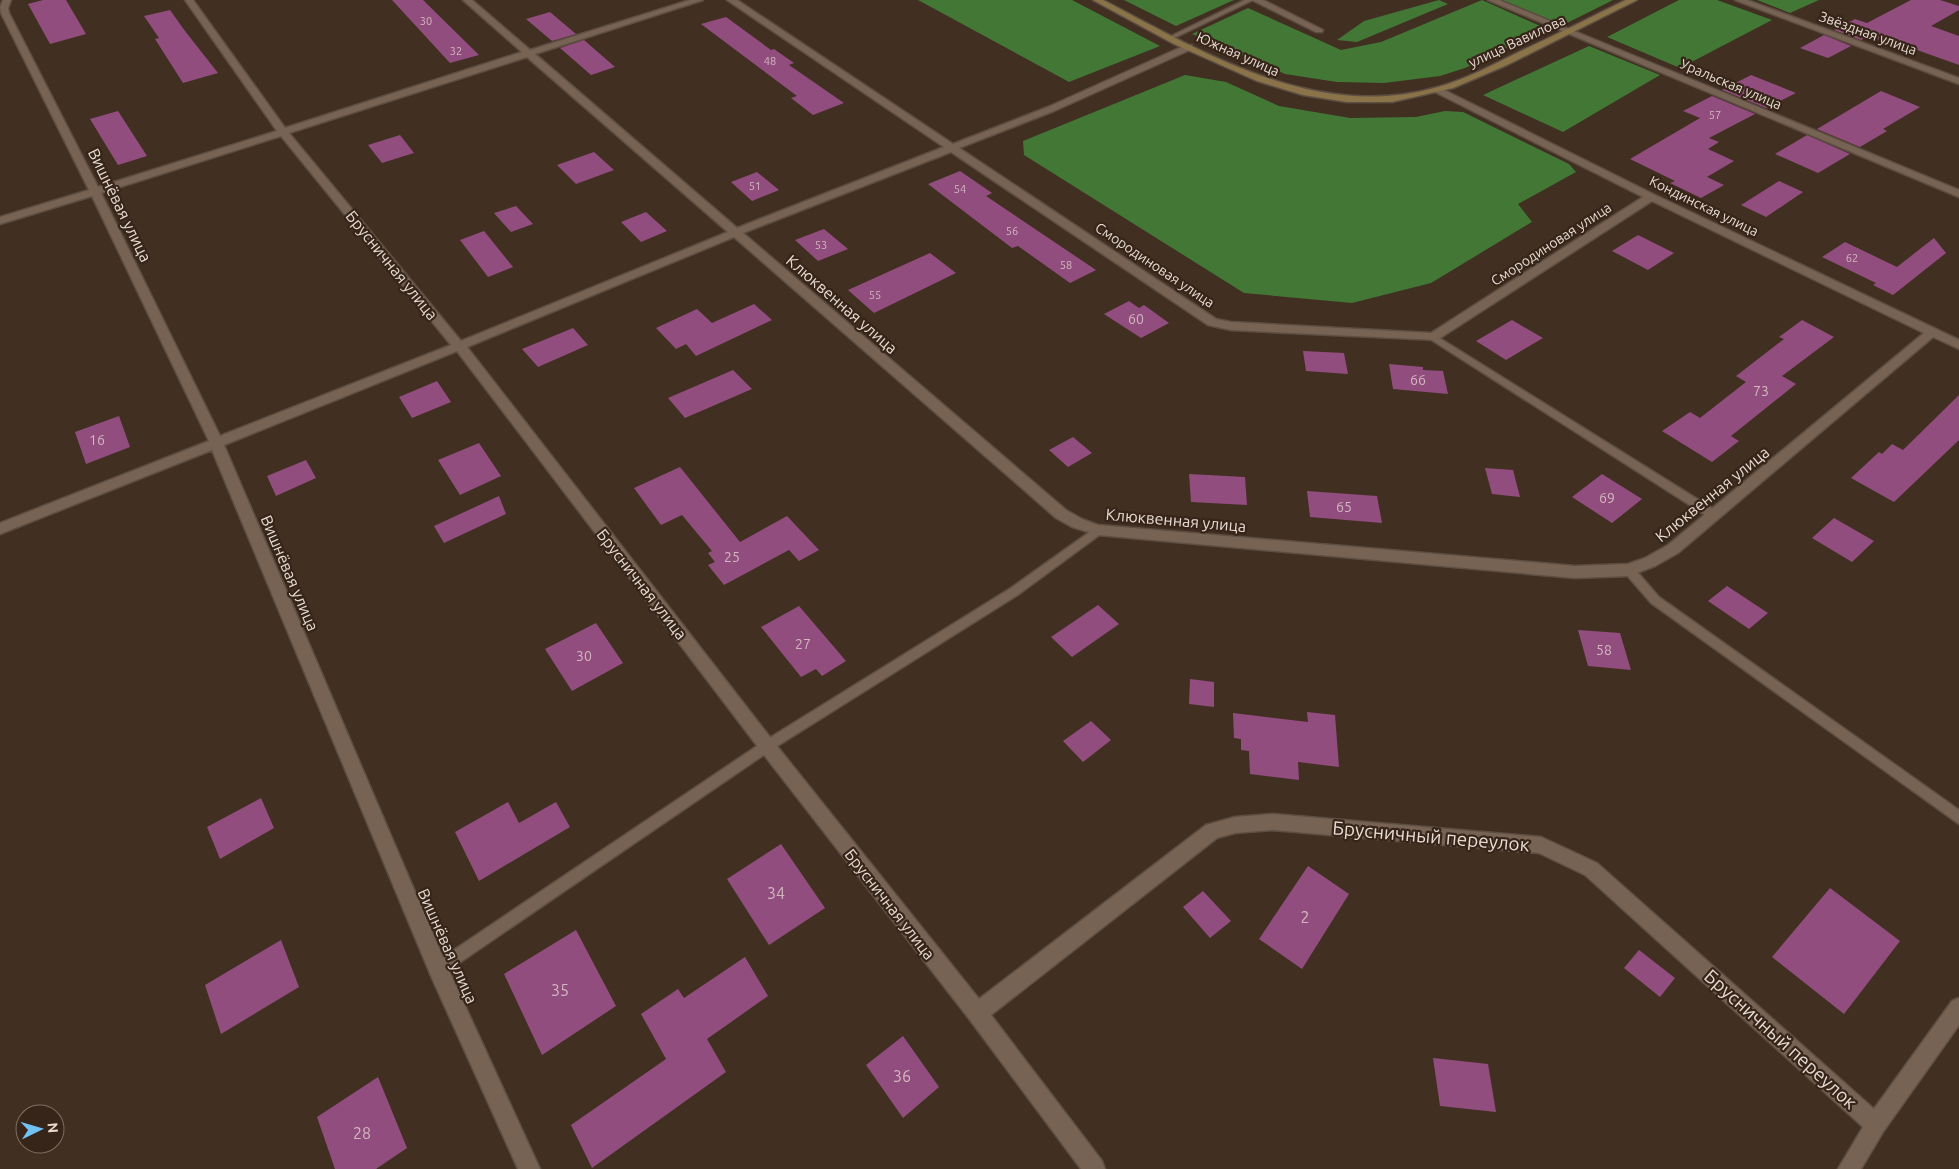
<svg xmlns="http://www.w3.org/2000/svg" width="1959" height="1169" font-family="Ubuntu,sans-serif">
<rect width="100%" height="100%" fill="#412f22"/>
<path fill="#427736" d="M918,0h154l88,46 -91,36z
M1124,0h110l-58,26z
M1439,0l9,4 -91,38 -20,-2 27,-19z
M1482,0l65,29 -82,39 -25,8 -56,7 -47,-1 -52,-8 -93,-40 56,-26 93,42 40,-8z
M1502,0h111l-50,25z
M1679,0h38l55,20 -92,48 -73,-31z
M1757,0h62l-29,13z
M1589,46l71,29 -97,57 -80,-37z
M1185,75l41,7 53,24 71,12 66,-1 29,-6 18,1 106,52 7,8 -58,32 14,18 -101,61 -79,20 -108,-10 -220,-138 -1,-14z"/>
<path fill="#924d7f" d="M43,0h23l20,34 -36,10 -22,-40z
M392,0h31l56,55 -29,8z
M1911,0h29l19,6v4l-28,16 28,10v29l-42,-15 -5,2 -43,-16 -8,4 -27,-10 21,-11 12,4z
M170,10l15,21 33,42 -35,10 -28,-44 4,-1 -15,-22z
M550,12l26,22 -24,7 -26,-22z
M726,17l45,33 3,-1 20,14 -5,2 55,38 -31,12 -22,-17 6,-2 -96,-72z
M1824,35l27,11 -23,12 -28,-10z
M584,40l31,27 -24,8 -31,-27z
M1751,75l45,18 -30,15 -44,-18z
M1881,91l39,16 -37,22 4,2 -27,16 -43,-18z
M1712,96l43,18 -46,24 10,4 -11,7 26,12 -27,16 17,8 -23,13 -31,-15 5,-2 -45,-22 70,-41 -17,-7z
M118,111l29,45 -29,9 -28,-46z
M400,135l14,18 -32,10 -14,-18z
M1807,135l43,19 -32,19 -43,-19z
M594,152l20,18 -38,14 -19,-19z
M960,171l32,22 -6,3 110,74 -26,13 -52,-37 -6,2 -84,-64z
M757,172l22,18 -27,11 -21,-19z
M1779,181l24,11 -37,25 -25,-12z
M516,206l17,18 -22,8 -17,-19z
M646,212l21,19 -26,11 -20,-20z
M824,229l24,20 -30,12 -23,-21z
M484,231l29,36 -25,10 -28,-37z
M1638,235l36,18 -26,17 -36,-19z
M1934,238l12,15 -53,42 -20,-10 3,-2 -54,-26 23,-15 52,25z
M930,253l26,20 -82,40 -26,-23z
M1129,301l10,7 5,-3 25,18 -28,15 -37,-24z
M754,304l18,16 -76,36 -10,-12 -10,5 -20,-21 41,-19 15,14z
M1512,320l31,18 -37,22 -30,-19z
M1802,320l32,17 -52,39 14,8 -65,52 8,5 -27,21 -50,-31 28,-19 10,6 46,-36 -10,-6 48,-37 -5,-2z
M573,328l15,17 -50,22 -16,-18z
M1303,351l41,2 4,21 -42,-3z
M1389,364l34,3v3l20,1 5,23 -55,-5z
M733,370l19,19 -67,29 -17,-20z
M437,381l14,21 -39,16 -13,-21z
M1959,395v45l-65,62 -43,-24 28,-26 3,2 10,-10 11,6z
M119,416l11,31 -44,17 -11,-32z
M1073,437l19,16 -24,14 -19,-17z
M479,443l22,33 -41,19 -22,-35z
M306,460l10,18 -40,18 -9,-20z
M680,467l60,75 47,-26 32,34 -20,11 -10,-11 -65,35 -16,-20 7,-3 -7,-9 4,-2 -30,-36 -21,10 -27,-37z
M1485,468l28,2 7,27 -28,-3z
M1189,474l56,3 2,28 -56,-3z
M1602,474l40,25 -30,24 -40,-26z
M1307,491l70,5 5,27 -72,-6z
M499,496l7,18 -62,29 -10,-17z
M1834,518l40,23 -22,21 -40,-24z
M1727,586l41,27 -19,16 -41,-28z
M1098,605l21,19 -47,33 -21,-20z
M799,606l47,55 -24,15 -6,-7 -15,8 -40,-50z
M596,623l27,40 -51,28 -27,-42z
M1578,630l42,3 11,37 -43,-4z
M1190,679l24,3v25l-25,-3z
M1307,712l28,3 4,52 -41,-5 1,18 -49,-6 -1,-23 -8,-1v-11l-7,-1 -1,-25 75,9z
M1091,721l20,19 -28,22 -20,-21z
M261,798l13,30 -54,31 -13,-32z
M508,802l11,21 37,-21 14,25 -91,54 -24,-49z
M781,844l44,64 -56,37 -42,-66z
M1308,866l41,28 -47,75 -43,-30z
M1830,888l70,53 -56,73 -72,-57z
M1203,891l28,30 -21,17 -27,-31z
M576,930l40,76 -74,49 -38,-81z
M281,940l18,47 -78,47 -16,-49z
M1639,950l36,28 -15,19 -36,-29z
M745,957l23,39 -61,43 19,33 -134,96 -21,-43 95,-66 -25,-45 37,-25 6,9z
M903,1036l36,51 -36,31 -37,-53z
M1433,1058l55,6 8,48 -56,-6z
M378,1077l29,71 -31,21h-41l-18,-52z"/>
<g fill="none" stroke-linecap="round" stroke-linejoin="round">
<g stroke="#5d4e42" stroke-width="3">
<path id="lane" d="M1245,0h8l-81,39 -5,-1z
M1433,334l285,178 1,3 -1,3h-8l-280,-179v-4z
M1098,526l4,1 1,3 -1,3 -83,61 -248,156 -328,224 -5,2 -5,-2 -2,-5 2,-5 330,-222 248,-154z
M1629,566l4,1 26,30 300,213v14l-308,-221 -26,-30 -2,-3z"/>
</g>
<g stroke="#5d4e42" stroke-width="3">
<path id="street" d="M3,0h8l-3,8 1,5 89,174 179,-56 -92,-131h8l92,128 237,-76 -59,-52h9l58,50 160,-50h13l-168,54 202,174 207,-81 -217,-147h10l216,144 95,-37 138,-62h6v4l-138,62 -95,37 257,171 15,3 200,11 212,-136 -208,-105 -2,-2 5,-3 217,108 304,145v9l-26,-12 -255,216 -23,13 -26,10 -54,2 -477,-43 -26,-8 -16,-9 -322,-281 -267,110 306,394 206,258 227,-174 29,-8 38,-3 268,23 56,26 277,246 78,-108 7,-3v27l-76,107 -22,37h-23l25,-42 -278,-252 -46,-22 -266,-23 -38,3 -18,5 -226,177 111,146 3,8h-24l-111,-149 -209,-269 -304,-400 -233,94 221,517 95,207h-22l-87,-193 -219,-526 -212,84v-11l209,-82 -117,-245 -92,28v-7l89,-27 -88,-177 -1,-6zM527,57l201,175 -267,109 -172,-208zM281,136l170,209 -231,91 -119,-243zM951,152l257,173 23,5 206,10 215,-139 272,132 -256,212 -23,13 -17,6 -53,2 -477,-41 -16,-6 -16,-9 -323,-277z
M1252,0h11l60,30 -1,2h-6z
M1488,0h11l460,190v7z
M1735,0h12l212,78v6z"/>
</g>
<g stroke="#5d4e42" stroke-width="3">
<path id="secondary" d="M1093,0h10c103,54 215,122 335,87 29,-8 56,-23 83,-36 35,-16 70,-34 105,-51h11l-130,65 -54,23 -61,14h-45l-44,-7 -46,-14 -83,-37z"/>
</g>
<use href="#lane" fill="#776354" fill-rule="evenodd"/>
<use href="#street" fill="#776354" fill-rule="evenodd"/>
<use href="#secondary" fill="#8b7349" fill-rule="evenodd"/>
</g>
<g text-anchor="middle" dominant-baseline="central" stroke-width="4.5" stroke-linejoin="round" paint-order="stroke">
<g font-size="11" fill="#d2b8be">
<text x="426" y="21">30</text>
<text x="456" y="51">32</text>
<text x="770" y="61">48</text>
<text x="1715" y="115">57</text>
<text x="755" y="186">51</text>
<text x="960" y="189">54</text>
<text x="1012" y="231">56</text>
<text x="821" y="245">53</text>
<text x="1852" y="258">62</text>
<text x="1066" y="265">58</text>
<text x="875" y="295">55</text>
</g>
<g font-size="14" fill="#e7dbd3" stroke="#362518">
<text transform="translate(1868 33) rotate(20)">Звёздная улица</text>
<text transform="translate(1517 41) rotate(-25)">улица Вавилова</text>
<text transform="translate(1238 54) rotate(24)">Южная улица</text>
<text transform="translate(1731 84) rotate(23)">Уральская улица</text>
<text transform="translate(1704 206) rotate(26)">Кондинская улица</text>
<text transform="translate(1551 244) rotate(-33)">Смородиновая улица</text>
<text transform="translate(1155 265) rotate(34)">Смородиновая улица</text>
</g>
<g font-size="14" fill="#d2b8be">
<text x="1136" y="319">60</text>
<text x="1418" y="380">66</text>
<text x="1761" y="391">73</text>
<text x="97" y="440">16</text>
<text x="1607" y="498">69</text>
<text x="1344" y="507">65</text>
<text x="732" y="557">25</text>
<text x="803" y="644">27</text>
<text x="1604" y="650">58</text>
<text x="584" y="656">30</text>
</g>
<g font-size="16" fill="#e7dbd3" stroke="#362518">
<text transform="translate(120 205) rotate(64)">Вишнёвая улица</text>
<text transform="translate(392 265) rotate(51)">Брусничная улица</text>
<text transform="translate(842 304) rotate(41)">Клюквенная улица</text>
<text transform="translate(1712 494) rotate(-39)">Клюквенная улица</text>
<text transform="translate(1176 520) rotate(5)">Клюквенная улица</text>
<text transform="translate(290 573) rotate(67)">Вишнёвая улица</text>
<text transform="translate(642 584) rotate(52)">Брусничная улица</text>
<text transform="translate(890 904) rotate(52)">Брусничная улица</text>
<text transform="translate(448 946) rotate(66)">Вишнёвая улица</text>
</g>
<g font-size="16" fill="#d2b8be">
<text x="776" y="893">34</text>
<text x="1305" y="917">2</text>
<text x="560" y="990">35</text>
<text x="902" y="1076">36</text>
<text x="362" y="1133">28</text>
</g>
<g font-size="19" fill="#e7dbd3" stroke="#362518">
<text transform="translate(1431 836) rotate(5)">Брусничный переулок</text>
<text transform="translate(1781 1039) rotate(42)">Брусничный переулок</text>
</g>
</g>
<g transform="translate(40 1129) rotate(85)"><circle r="24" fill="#362518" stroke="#7d6e63"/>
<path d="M0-4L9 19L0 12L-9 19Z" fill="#71c1f5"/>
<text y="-8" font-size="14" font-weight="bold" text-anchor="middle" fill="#e7dbd3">N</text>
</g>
</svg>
